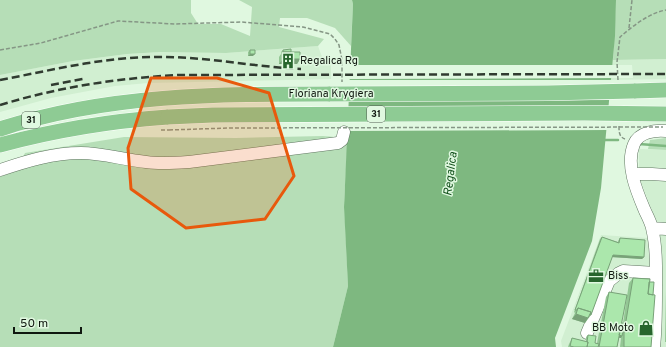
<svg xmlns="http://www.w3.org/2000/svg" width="666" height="347" font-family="Overpass,sans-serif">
<rect width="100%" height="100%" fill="#e0f8e0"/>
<path fill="#d1efd1" d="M318,46l7,19h6v14l-183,4 -33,3 -64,12 -51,14v-37l73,-14 54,-7 33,-2 66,1z
M666,59v20l-55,1v-2h22l-1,-13h-20l1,-5z
M639,149l27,1v197h-104l-1,-6 40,-106 47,3 9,-15 -18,-46z"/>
<path fill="#b6deb7" d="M0,0h191v13l7,11h23l29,12 2,-29 -13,-7h113l1,4 -2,42 -16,-18 -28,-10h-27l-1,9 45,12 -6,7 -92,7 -66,-1 -33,2 -54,7 -73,14z
M616,0h50v59l-53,1z
M323,136l25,2 -4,63 4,85 -15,61h-333v-170l16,-6 9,-18 99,-16 112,1z
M666,138v12l-18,-1 2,-9z"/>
<path fill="#7eb880" d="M352,0h264l-1,36 -14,152 -9,53 -37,97 1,9h-223l15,-61 -4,-79 9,-203z"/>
<path fill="#e0f8e0" d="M349,65h265l-1,13 -265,1z
M349,80h264l-2,20 -264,1z
M610,106l-2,24 -262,1 1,-24z"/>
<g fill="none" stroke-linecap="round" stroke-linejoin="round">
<path stroke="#7eb880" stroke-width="2.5" d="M603,140h15
M639,144l27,2"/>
<g stroke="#607661" stroke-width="13">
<path id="minor" d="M0,170c27,-9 53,-17 81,-17 22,0 43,7 65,9 14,2 28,1 43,0l149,-19 4,-3 2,-8
M633,174h19l14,1
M652,228l14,1
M587,333l22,-52 10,-8 4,-2 33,2
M654,347c2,-18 2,-36 2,-55 0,-21 1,-43 -4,-64 -1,-5 -4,-11 -7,-17 -8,-19 -20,-46 -11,-67 5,-12 21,-14 32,-13"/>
</g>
<g stroke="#fff" stroke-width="16">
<path id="major" d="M634,91l32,-1
M0,129c107,-35 218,-35 330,-35
M0,145c55,-15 111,-24 168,-28"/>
</g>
<path stroke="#859685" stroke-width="1.5" stroke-dasharray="4 2" stroke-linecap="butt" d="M629,28l3,-28
M0,50l41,-7 77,-22 57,3 66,-2 62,5 27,7 5,5 4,6 3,15v22
M618,80l-1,-18 3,-25c13,-11 29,-24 46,-27
M619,126c0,6 0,11 6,13
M161,130h8"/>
<use href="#minor" stroke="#fff" stroke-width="12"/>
<use href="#major" stroke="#8ecb94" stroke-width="15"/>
<path stroke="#303b30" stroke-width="2.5" stroke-dasharray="8 4" stroke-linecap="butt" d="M0,80c53,-10 107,-24 162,-23 47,0 93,10 139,12
M51,85l32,-6
M0,105c59,-18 118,-27 179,-30l487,-1"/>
<g stroke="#fff" stroke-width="16" stroke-linecap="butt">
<path id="major-bridge" d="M330,94l218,-1 86,-2
M168,117l45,-2 371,-2 82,1"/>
</g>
<path stroke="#859685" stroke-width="1.5" stroke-dasharray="4 2" stroke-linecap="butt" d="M169,130l60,-2 434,-1"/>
<use href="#major-bridge" stroke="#8ecb94" stroke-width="15"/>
</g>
<path fill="#93c794" d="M250,50l3,6h-5v-4z
M283,50l8,2 9,7 -3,5h-18v-7l2,-3v-2z
M602,237l16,5v-1l2,-3 24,19 -2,2 -30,-2 -21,58 -6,8 -13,-4 3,-6 -1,-1 26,-73z
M633,278l16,4 4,13 -2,52h-31l1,-9h-2l-2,9h-49l1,-3 3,-6 14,4v-5l2,-2 7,8h2l9,-46 3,-5 13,31h1l6,-40z
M666,291v51h-1z"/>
<path fill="#78a278" d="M250,54h5l-2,2h-5z
M283,59h17l-3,5h-18z
M304,61l5,1 -2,2h-5z
M613,255l31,2 -2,2 -31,-2z
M576,314l12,4 -3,5 -13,-4z
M618,335l4,1 -1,2 -5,-1z"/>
<path fill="#abe7ac" stroke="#78a278" d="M291,49v3h-8v-2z
M250,50h5v4h-5z
M283,52h17v7h-17z
M304,58h5v4l-5,-1z
M602,237l17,6 1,-5 25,2 -1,17 -31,-2 -22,60h-1l1,-3 -13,-4 -1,2h-2z
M633,278l17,1 -2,15 7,1 -4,52h-27v-14z
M649,282h5l-1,13 -5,-1z
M609,292l18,3 -10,52h-18z
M578,308l13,4 -3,6 -12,-4z
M622,323h3l-3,13 -3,-1z
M588,335l8,1 -1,7 4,1 -1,3h-11l1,-5h-1z
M572,338l16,4 -1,5h-13l-4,-1z"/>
<path fill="#e8590c" fill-opacity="0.2" stroke="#e8590c" stroke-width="3" stroke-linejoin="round" d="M151,78h66l52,15 25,83 -29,43 -79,9 -55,-39 -3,-41z"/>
<defs>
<g id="building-bare" transform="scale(1.2)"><path d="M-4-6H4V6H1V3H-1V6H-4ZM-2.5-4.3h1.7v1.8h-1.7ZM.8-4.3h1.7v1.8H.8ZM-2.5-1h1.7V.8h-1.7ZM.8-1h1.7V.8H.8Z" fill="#27652d" stroke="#e0f8e0" stroke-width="2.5" paint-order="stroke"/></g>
<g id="office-bare" transform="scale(1.2)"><path d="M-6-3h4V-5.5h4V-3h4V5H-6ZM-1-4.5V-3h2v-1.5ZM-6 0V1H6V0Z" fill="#27652d" stroke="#e0f8e0" stroke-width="2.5" paint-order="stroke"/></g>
<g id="shop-bare" transform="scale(1.2)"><path d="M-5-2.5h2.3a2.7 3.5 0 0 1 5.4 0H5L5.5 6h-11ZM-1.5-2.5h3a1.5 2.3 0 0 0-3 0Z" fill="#27652d" stroke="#e0f8e0" stroke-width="2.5" paint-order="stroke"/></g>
</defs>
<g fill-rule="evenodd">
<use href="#building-bare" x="288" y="61"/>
<use href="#office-bare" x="596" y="276"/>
<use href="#shop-bare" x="646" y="328"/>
</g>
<g text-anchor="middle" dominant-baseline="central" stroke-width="3" stroke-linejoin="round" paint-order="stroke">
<g fill="#e0f8e0" stroke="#4e5b4e" stroke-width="1">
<rect x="367" y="106" width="18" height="16" rx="3"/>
<rect x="22" y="112" width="18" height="16" rx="3"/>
</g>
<g font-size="10" font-weight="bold" fill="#101810">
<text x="376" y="114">31</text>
<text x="31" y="120">31</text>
</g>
<g font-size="11" fill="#101810" stroke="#e0f8e0" text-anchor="start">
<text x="300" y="61">Regalica Rg</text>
<text x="608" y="276">Biss</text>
<text x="634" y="328" text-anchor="end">BB Moto</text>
</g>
<g font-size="11" fill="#101810" stroke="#e0f8e0">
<text x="331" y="94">Floriana Krygiera</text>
</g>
<g font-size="12" font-style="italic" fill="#13511c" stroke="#e0f8e0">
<text transform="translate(451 174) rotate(-83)">Regalica</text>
</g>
</g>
<path d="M14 327v6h67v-6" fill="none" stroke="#101810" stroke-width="2"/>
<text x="20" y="327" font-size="12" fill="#101810" stroke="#e0f8e0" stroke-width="3" paint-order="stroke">50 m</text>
</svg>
